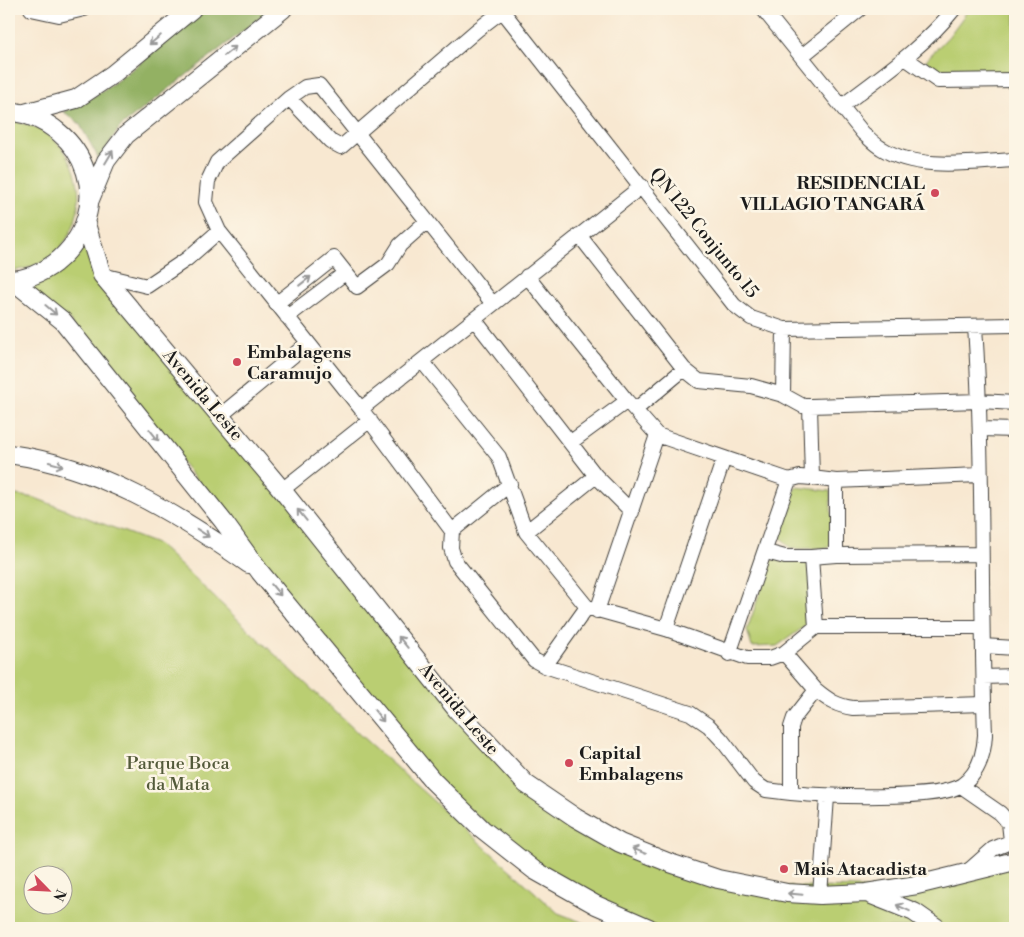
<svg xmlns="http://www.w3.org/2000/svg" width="1024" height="937" font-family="'Libre Bodoni',serif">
<rect width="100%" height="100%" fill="#fcf5e5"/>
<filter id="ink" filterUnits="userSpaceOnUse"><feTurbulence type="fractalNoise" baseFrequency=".02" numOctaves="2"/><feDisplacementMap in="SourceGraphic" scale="10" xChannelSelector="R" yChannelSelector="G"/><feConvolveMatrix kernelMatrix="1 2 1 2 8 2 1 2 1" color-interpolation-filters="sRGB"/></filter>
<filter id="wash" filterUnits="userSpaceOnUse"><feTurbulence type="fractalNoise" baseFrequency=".0096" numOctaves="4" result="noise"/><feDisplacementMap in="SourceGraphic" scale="20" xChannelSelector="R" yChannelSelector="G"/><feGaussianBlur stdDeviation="1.12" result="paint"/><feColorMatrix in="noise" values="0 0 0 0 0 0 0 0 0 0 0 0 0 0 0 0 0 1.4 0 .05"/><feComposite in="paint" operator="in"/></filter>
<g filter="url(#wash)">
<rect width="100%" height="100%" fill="#f8e8d1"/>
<path fill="#bace72" stroke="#6b7547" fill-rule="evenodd" d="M969,9h46v71l-73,-1 -16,-19 23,-24z
M9,121c94,9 92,145 0,150z
M88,242l10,18 359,451 117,112 181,63 111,2 70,40h-295l-47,-20 -160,-127 -367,-464 -57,-30c34,-4 58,-15 78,-45z
M796,487l34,4 3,49 -5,8 -37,1 -12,-14z
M9,494l26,4 124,47 201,190 198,178 39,15h-588zM32,874h30v30h-30z
M772,558l35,5 6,25 -6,37 -30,21 -25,1 -5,-17z
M1015,861v67h-77l-69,-40z"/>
<path fill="#93b164" stroke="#586640" d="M204,9h67l-151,118 -21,32 -20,-36 -15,-11c52,-23 96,-67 140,-103z"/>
</g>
<g filter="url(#ink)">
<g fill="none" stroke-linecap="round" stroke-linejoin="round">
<g stroke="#3d3b37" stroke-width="16">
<path id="minor" d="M31,9l28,6 25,-6
M501,9l233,296 17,13 33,11 231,-4
M763,9l100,124c6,5 11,11 18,15 38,24 92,14 134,12
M802,56l58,-47
M905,58l33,23 77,-1
M289,98l41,43 11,6 136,-117 25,-19
M842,106c39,-30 81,-58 112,-97
M642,186l-281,223 91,122 -1,17 4,13 79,99 11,6 145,47 19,13 13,14 32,42 12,8 25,3
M579,235l105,134 15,12 52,5 32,9
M102,275l45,11 40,-27 32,-28
M527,276l100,125 30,34 -60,176
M276,304l58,-46 23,29 31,-23 12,-19 27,-24
M287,317l58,-44
M474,319l122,157 36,36
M975,326c9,136 5,272 10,409 -1,19 -6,38 -23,50 -24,16 -139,11 -171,8v-66l3,-9 22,-28 -32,-37 32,-26h166
M784,329l-1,66 20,11h7l2,72 24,3v74l-25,2 5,70
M422,361l77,96 27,75 61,75
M810,406l170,-5 35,2
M361,409l-142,-178 -13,-29 2,-21 9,-19 72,-64 16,-11 14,-2 174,219
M635,410l49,-41
M220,416l87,-72
M981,429l34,1
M657,435l132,45 11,-3 12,1
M571,442l56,-41
M836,481l143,-6
M282,490l88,-70
M452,531l58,-47
M526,532l70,-56
M766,552l19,5h26
M836,555l144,-1
M666,629l58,-171
M983,646l32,2
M729,654l60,-174
M545,666l42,-59 79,22 81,29h23l14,-5
M984,677l31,-1
M816,690c12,10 21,16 37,18l131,-4
M961,786l39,27 9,10 2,18
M967,872l26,-23 22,-9
M820,895l7,-98"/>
</g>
<g stroke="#3d3b37" stroke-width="20">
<path id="major" d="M9,111c79,11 110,100 46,152 -13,10 -30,17 -46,17
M25,113l51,-14 37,-25 79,-65
M89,202l17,-41 20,-26 157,-126
M85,221l17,54 180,215 175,220 69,74 50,34 44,25 50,20 48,16 69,14 33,2 46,-2 51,-8 98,-24
M12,280l51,41 160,200 37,51 173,209 49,48 52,41 62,35 53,23
M9,454c92,13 165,58 240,110
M869,894l45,18 23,16"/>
</g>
<use href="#minor" stroke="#fff" stroke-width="14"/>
<use href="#major" stroke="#fff" stroke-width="18"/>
</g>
<defs><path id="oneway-shaft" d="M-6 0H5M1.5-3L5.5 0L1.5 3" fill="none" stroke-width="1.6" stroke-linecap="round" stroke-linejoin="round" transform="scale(1.25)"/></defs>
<g stroke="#999">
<use href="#oneway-shaft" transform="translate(155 40) rotate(141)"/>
<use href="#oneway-shaft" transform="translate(230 51) rotate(-38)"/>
<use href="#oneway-shaft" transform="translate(109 157) rotate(-59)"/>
<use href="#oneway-shaft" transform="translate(305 281) rotate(-38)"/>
<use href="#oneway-shaft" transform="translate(51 310) rotate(41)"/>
<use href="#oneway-shaft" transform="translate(154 435) rotate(51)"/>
<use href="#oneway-shaft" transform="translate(56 464) rotate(15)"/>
<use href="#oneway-shaft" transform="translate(302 515) rotate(-129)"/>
<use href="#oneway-shaft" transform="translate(203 533) rotate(33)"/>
<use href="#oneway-shaft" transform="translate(276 590) rotate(50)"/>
<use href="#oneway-shaft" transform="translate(403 642) rotate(-129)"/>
<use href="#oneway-shaft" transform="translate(379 716) rotate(51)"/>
<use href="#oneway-shaft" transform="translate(639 851) rotate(-158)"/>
<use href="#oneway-shaft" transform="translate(795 894) rotate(-175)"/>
<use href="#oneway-shaft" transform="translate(903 908) rotate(-155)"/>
</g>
</g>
<g fill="#d1495b" stroke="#fcf5e5" stroke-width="2">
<circle cx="935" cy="193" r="5"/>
<circle cx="237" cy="362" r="5"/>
<circle cx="569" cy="763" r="5"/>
<circle cx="784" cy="869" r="5"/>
</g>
<g text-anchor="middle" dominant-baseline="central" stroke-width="5" stroke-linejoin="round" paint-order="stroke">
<g font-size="18" font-weight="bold" fill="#1c1c1c" stroke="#fcf5e5" text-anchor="start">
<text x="925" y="183" text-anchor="end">RESIDENCIAL<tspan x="925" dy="21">VILLAGIO TANGARÁ</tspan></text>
<text x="247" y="352">Embalagens<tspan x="247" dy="21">Caramujo</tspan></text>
<text x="579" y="753">Capital<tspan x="579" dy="21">Embalagens</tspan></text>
<text x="794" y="869">Mais Atacadista</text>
</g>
<g font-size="18" fill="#1c1c1c" stroke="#fcf5e5">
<text transform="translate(704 233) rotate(51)">QN 122 Conjunto 15</text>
<text transform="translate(203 395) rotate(50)">Avenida Leste</text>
<text transform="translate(459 709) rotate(50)">Avenida Leste</text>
</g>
<g font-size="18" fill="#535a3a" stroke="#fcf5e5">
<text x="178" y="763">Parque Boca<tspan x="178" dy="21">da Mata</tspan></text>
</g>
</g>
<rect width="1024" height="937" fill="none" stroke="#fcf5e5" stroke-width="30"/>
<g transform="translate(48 890) rotate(114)"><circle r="24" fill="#fcf5e5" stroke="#a29e95"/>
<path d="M0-4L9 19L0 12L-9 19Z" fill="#d1495b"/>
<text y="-8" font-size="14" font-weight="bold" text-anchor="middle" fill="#1c1c1c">N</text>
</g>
</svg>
